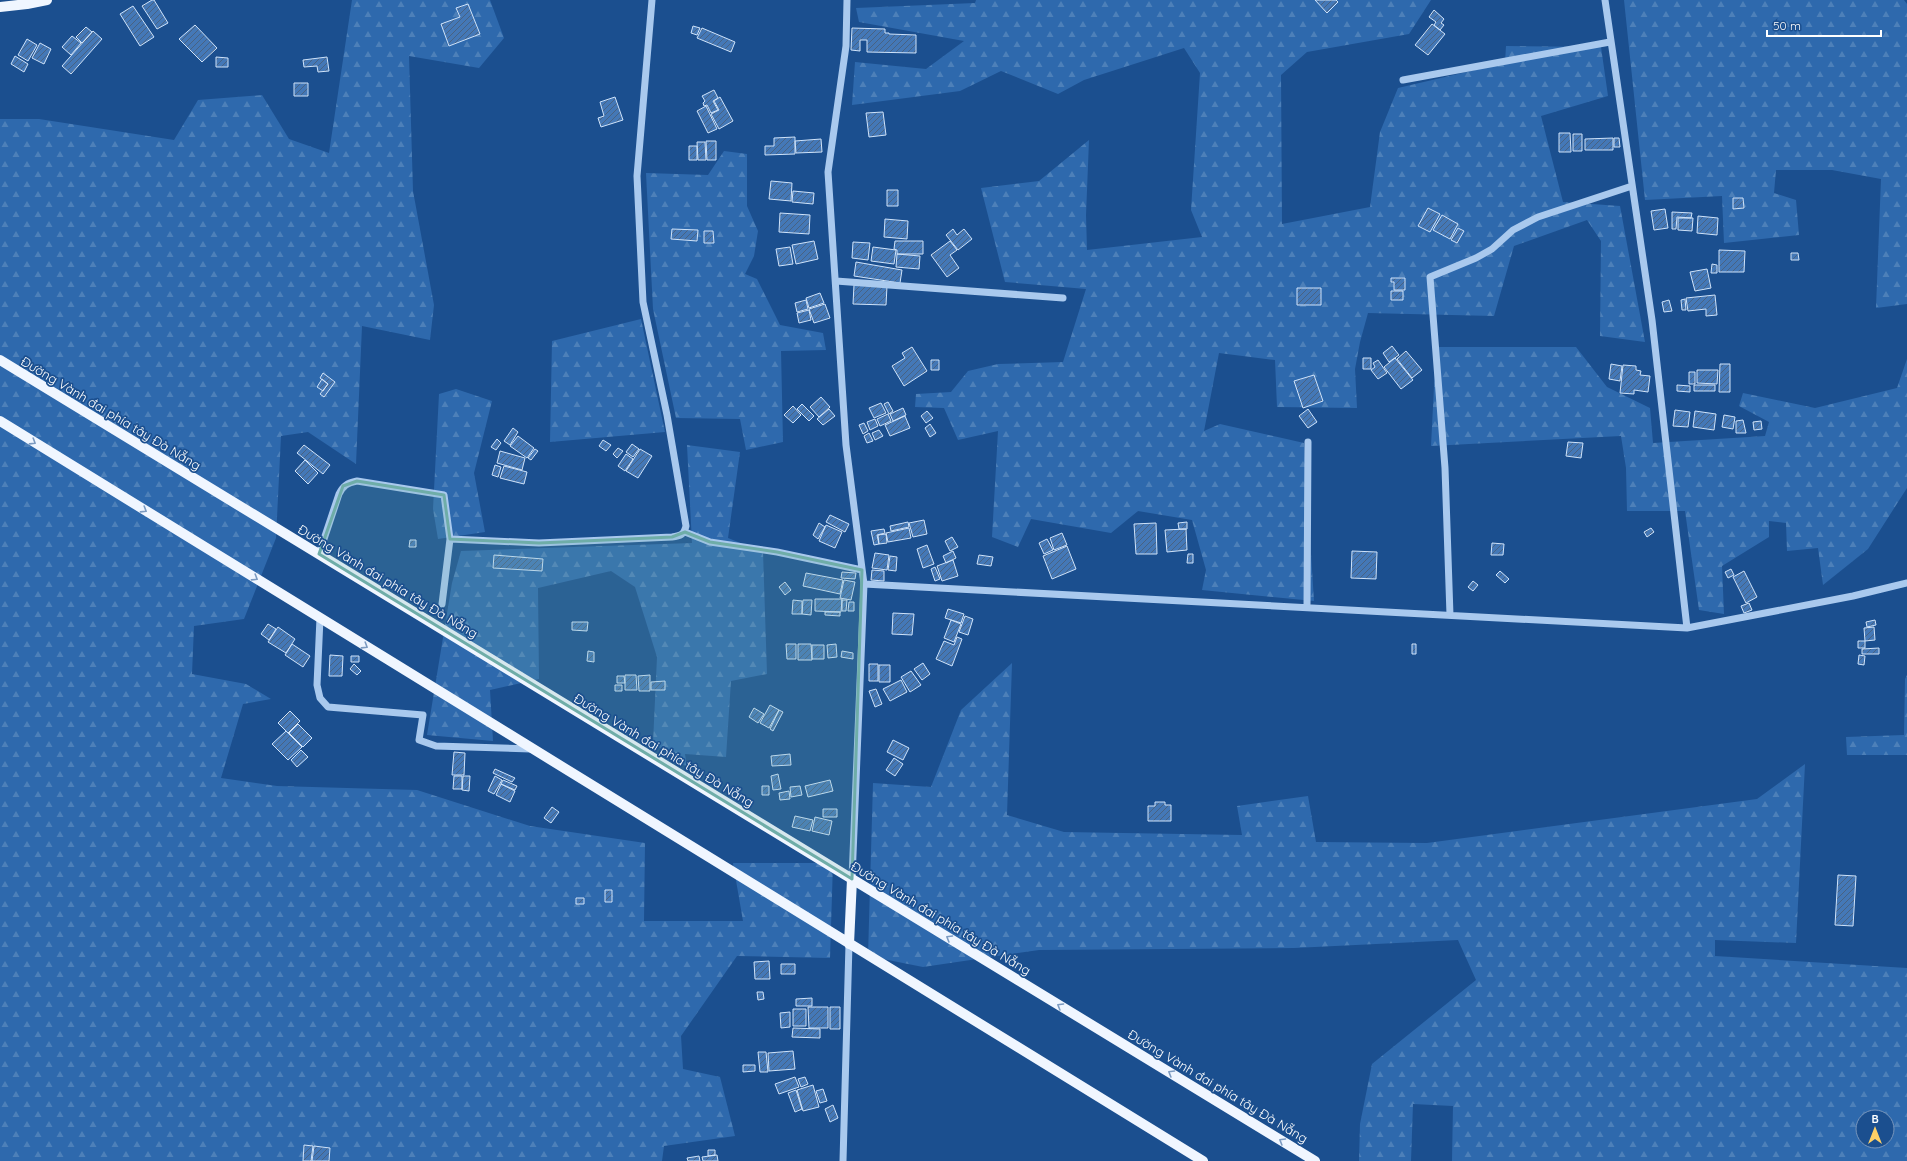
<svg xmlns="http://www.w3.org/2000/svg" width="1907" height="1161" font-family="Quicksand,sans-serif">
<defs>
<pattern id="forest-firs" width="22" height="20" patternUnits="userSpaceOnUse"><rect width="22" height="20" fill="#2e69ad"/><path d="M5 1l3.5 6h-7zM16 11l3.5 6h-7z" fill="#4d80b9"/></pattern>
<pattern id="building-hatch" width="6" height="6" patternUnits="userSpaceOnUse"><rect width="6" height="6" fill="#4478b7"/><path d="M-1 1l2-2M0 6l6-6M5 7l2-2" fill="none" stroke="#486282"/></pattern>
</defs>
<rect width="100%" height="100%" fill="#1b4f8f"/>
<path fill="url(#forest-firs)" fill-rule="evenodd" d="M352,0h138l14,38 -25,30 -70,-12 4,135 21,114 -4,35 -68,-14 -6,138 -48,-32 -27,4 -5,102 -32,81 -50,7 -2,48 54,10 25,15 -28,5 -22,74 56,8 140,4 113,36 115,17 -1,78h99l-10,-58h100l-3,95 -93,-2 -56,80 2,33 37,8 15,59 -71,10 -2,15h-662v-1042h39l135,21 24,-40 64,-5 27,44 40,14z
M976,0h455l-22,34 -102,18 -26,23 1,149 88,-17 10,-75 18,-44 107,-25 1,-17 95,1 7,49 -67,20 22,86 57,4 25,136 -45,-6 1,-95 -14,-21 -73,26 -20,70 -126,-3 -8,29 -5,27 2,39 -80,-1 -2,-47 -56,-7 -15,78 16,-7 84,19 10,158 -112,-11 4,-20 -14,-50 -54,-9 -27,22 -80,-14 -13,28 -26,-10 6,-106 -40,9 -14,-32 -29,-1 1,-13 35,-2 17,-21 30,-7 65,-2 23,-73 -81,-7 -24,-94 58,-7 50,-41 -3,75 1,35 115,-13 -11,-27 9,-137 -16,-25 -100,32 -26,14 -57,-23 -41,20 -108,14 3,-43 71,7 38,-28 -105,-19 -3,-14 119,-5z
M1624,0h280l3,4v300l-31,4 5,-129 -49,-9h-56l-2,23 22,7 3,35 -75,8 -2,-47 -77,4z
M724,151l23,3v52l11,25 -4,25 -9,18 12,5 23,46 43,8 3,17 -45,1 2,91 -37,8 -6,-31 -64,-1 -23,-109 -7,-136 62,2z
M641,319l24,113 -115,10 2,-101z
M1436,347h140l31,40 43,21 3,35 112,-7 4,-14 -30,-16 4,-13 72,15 82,-20 10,-29v129l-39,61 -45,36 -5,-37 -31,3 -1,-28 -17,-2v16l-47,29 2,48 -25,-4 -14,-99h-58l-1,-43 -5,-32 -190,10z
M456,389l36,12 -18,72 11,59 -47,7 -5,-30 6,-115z
M687,445l53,7 -12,86 35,14 4,122 -36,7 -5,76 -41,-3 2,13 -34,-24 4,-86 -22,-70 -24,-16 -73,17 1,91 -49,11 3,51 -66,-6 25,-152 9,-32 231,-8z
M1012,663l-5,152 57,17 178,3 -5,-29 71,-10 8,46 111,1 330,-44 48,-35 -9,179 -81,-3v16l192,12v193h-455l1,-55 -40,-2 -2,57h-52l1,-37 12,-60 104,-84 -18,-40 -164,8 -255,2 -116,17 -55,-11 5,-173 58,4 30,-77zM1863,1117h24v24h-24z
M1907,675v80h-60l-1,-18 58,-2 1,-56z"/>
<path fill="url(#building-hatch)" stroke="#cfe3fa" d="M152,0h2l14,23 -11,6 -15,-23z
M1315,0h21l2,2 -11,11z
M468,4l12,30 -31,12 -8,-22 19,-7 -4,-9z
M133,6l21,31 -14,9 -20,-32z
M1434,10l10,9 -3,4 3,2 -4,5 -6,-5 2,-3 -7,-5z
M1432,24l13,10 -17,21 -13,-10z
M195,25l22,23 -15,14 -23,-23z
M693,26l7,2 -3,7 -6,-2z
M86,27l6,5 -10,11 -6,-6z
M702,28l33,14 -4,10 -34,-14z
M852,28l33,1v4h4v1l27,1v18l-49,-1v-12h-7v11l-9,-1z
M93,31l9,8 -31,35 -9,-8z
M72,36l9,7 -10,12 -9,-8z
M27,39l10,6 -9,16 -10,-6z
M40,43l11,6 -7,15 -12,-6z
M15,56l13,8 -4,8 -13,-8z
M216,57l12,1v9h-12z
M327,57l2,14 -11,1 -1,-6 -13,1 -1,-7z
M294,83h14v13h-14z
M714,90l4,8 -5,3 5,9 -7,3 -4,-8 -3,1 -1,-3 2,-2 -3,-5z
M615,97l8,23 -22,7 -3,-9 6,-2 -4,-14z
M720,97l13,24 -14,8 -8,-15 8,-4 -5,-9z
M706,106l11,23 -9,4 -11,-22z
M883,112l3,23 -17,2 -3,-24z
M1559,133h11l1,19h-12z
M1573,134h9v17h-9z
M795,137v17l-30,1v-9h9v-8z
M1613,138v12h-28v-11z
M1614,138h5l1,9h-6z
M821,139l1,13 -26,1 -1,-12z
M706,141h10v19h-9z
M697,142h8l1,18h-8z
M689,146h8v14h-8z
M771,181l21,2 -1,18 -22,-2z
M887,190h11v16h-11z
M793,191l21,2 -1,11 -21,-2z
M1733,198h10l1,10 -11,1z
M1428,208l12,6 -10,18 -12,-6z
M1665,209l3,19 -14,2 -3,-19z
M1672,212l20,1 -1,5 -14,-1 -1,12h-4z
M780,213l30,2 -1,19 -30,-2z
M1442,215l16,9 -8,15 -17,-9z
M1698,216l20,2 -1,17 -20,-2z
M1678,218h15l-1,13 -14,-1z
M885,219l23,2 -1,18 -23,-2z
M1458,228l6,3 -7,12 -6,-3z
M672,229l26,1 -1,11 -26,-2z
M953,229l4,6 7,-6 8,10 -14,11 -12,-15z
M704,231h9l1,12h-10z
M814,241l4,18 -22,5 -4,-19z
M895,241h28v13h-26v-4l-3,-1z
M950,241l7,9 -7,5 9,13 -12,9 -16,-22z
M853,242l17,1 -2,17 -16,-2z
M790,247l3,17 -14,2 -3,-17z
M873,247l23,3 -2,14 -23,-3z
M1719,250l26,1 -1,21h-25z
M1791,253h7l1,7h-8z
M897,254l23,2 -1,13 -23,-2z
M856,262l46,8 -2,13 -46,-7z
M1712,264l5,1v8h-6z
M1707,269l4,19 -16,3 -5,-19z
M1391,278h14v12h-11v-8h-3z
M854,285l33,1 -1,19 -33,-1z
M1297,288h24v17h-24z
M1391,291h12v9h-12z
M820,293l4,10 -15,5 -3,-10z
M1715,295l2,20 -11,1v-7l-18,2 -2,-13z
M1685,299l1,11h-4l-1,-10z
M806,300l2,9 -11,3 -2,-9z
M1669,300l3,11 -8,1 -2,-10z
M825,304l5,14 -16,5 -5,-14z
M809,310l2,10 -12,3 -2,-10z
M1392,346l7,9 -10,7 -6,-9z
M912,347l15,24 -23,15 -12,-20 13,-8 -3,-5z
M1406,351l16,19 -10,8 -15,-19z
M1363,358h8v11h-8z
M1395,358l18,22 -12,9 -17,-22z
M931,360h8v10h-8z
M1378,360l9,13 -9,6 -7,-9 4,-3 -2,-4z
M1611,364l11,2 -2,15 -11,-2z
M1720,364h10v28h-11z
M1623,365l13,1v4l5,1 -1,4 10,1 -2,16 -14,-2v4l-14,-1z
M1697,370h21l-1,14 -20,-1z
M1689,372h6v12h-6z
M323,373l12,9 -11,15 -4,-3 8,-10 -8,-6z
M1314,375l9,26 -20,7 -9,-27z
M322,379l6,5 -5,7 -6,-4z
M1677,385l13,1v6l-13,-1z
M1694,385h21v6h-21z
M821,397l9,10 -11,10 -9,-10z
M888,402l5,9 -4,3 -5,-10z
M881,403l5,10 -12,5 -5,-10z
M802,404l12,12 -5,5 -12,-12z
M793,406l8,9 -8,8 -9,-8z
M903,408l3,7 -13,6 -3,-7z
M829,409l6,7 -12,9 -6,-6z
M1308,409l9,13 -9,6 -9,-12z
M1675,410l15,2 -2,15 -15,-1z
M927,411l6,7 -7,5 -5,-7z
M1695,411l21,3 -2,16 -21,-3z
M888,414l3,7 -11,5 -3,-7z
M1724,415l11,2 -2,12 -11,-2z
M905,416l5,12 -20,8 -5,-11z
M875,419l3,7 -8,4 -3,-8z
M1743,420l3,13h-10v-12z
M1761,421l1,8 -8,1 -1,-8z
M864,423l4,8 -5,3 -4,-9z
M930,424l6,9 -6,4 -5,-9z
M513,428l5,4 -8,13 -6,-4z
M879,430l4,6 -8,4 -3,-7z
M869,433l4,8 -6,2 -3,-7z
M518,436l16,12 -7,10 -17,-12z
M497,439l4,4 -5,7 -5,-3z
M603,440l8,5 -5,6 -7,-5z
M1568,442l15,1 -2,15 -15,-2z
M632,444l7,5 -6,8 -7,-5z
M304,445l26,20 -7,9 -26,-21z
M618,448l5,3 -6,7 -4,-4z
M535,449l3,2 -7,9 -3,-2z
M640,449l12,7 -14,22 -12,-7z
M500,451l25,7 -3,12 -25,-7z
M626,454l7,5 -8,12 -7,-5z
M305,460l13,13 -10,11 -13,-13z
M495,465l6,2 -3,10 -6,-2z
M504,466l23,6 -3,12 -24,-6z
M830,515l19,9 -4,8 -19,-10z
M924,520l3,14 -14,3 -4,-14z
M908,522l1,5 -18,4 -1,-5z
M1187,522v7h-8l-1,-6z
M819,523l6,4 -7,12 -5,-4z
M1156,523l1,31h-21l-2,-30z
M826,525l16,7 -7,16 -16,-7z
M909,528l2,10 -23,4 -2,-9z
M1651,528l3,4 -7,5 -3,-5z
M884,529l1,4 -8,2 2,9 -5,1 -3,-14z
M1186,529l1,21 -20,2 -2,-22z
M1062,533l5,12 -13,5 -4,-12z
M886,534l1,9 -8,1 -1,-9z
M952,537l6,10 -8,4 -5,-10z
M1047,539l6,11 -9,4 -5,-11z
M410,540h6v7h-7z
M1492,543l12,1 -1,11h-12z
M927,545l7,19 -11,4 -6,-19z
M1067,546l9,23 -24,10 -9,-23z
M953,551l3,7 -10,5 -3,-7z
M1352,551l25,1 -1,27 -25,-1z
M875,553l14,2 -2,15 -15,-2z
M1188,554h5v9h-6z
M494,555l49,4 -1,12 -49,-3z
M979,555l14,2 -2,9 -14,-2z
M890,556l7,1 -1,14 -8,-1z
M953,560l5,16 -16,5 -5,-15z
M935,567l5,12 -5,2 -4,-12z
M1731,569l3,6 -6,3 -3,-6z
M872,570l12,1v10l-13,-1z
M1500,571l9,8 -4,4 -9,-8z
M1744,571l13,26 -11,6 -13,-26z
M842,572l14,1 -1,6 -14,-1z
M806,573l37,7 -3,14 -37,-8z
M844,580l11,2 -4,18 -11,-2z
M1473,581l5,4 -5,6 -5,-4z
M785,582l6,8 -6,5 -6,-8z
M815,599h27l-1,13 -26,-1z
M793,600l9,1v13h-10z
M803,600h9l-1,15 -9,-1z
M842,600h5l-1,11h-4z
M849,602h5v9h-6z
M1749,603l3,7 -8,3 -3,-7z
M948,609l16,5 -3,9 -16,-5z
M825,612h15v4l-15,-1z
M893,613l21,1 -2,21 -20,-1z
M965,616l8,3 -5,16 -9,-3z
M951,620l10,4 -7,18 -10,-4z
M1875,620l1,5 -9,2 -1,-5z
M572,622h16l-1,9 -15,-1z
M268,624l8,5 -7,11 -8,-6z
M278,627l17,12 -9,14 -18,-11z
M1874,627l1,13 -10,1 -1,-13z
M957,637l5,2 -10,27 -16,-7 8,-18 10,4z
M1858,641h7v7h-7z
M292,644l18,12 -7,11 -18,-12z
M786,644h10v15h-9z
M798,644h13l1,16h-14z
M836,644l1,13 -9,1 -1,-13z
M1412,644h4v10h-4z
M812,645h12v14h-12z
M1879,648v6h-17v-5z
M588,651l6,1v10l-7,-1z
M842,651l11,2v6l-12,-2z
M330,655l13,1 -1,20h-13z
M1859,655l6,1 -1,9 -6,-1z
M351,656h8v6h-8z
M923,663l7,11 -8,6 -8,-11z
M354,664l7,7 -4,4 -7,-6z
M869,664h9v17h-9z
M879,665h11v17h-11z
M911,671l10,14 -11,7 -9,-15z
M625,675h11l1,15h-12z
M650,675v16h-11l-1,-15z
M617,676h7l1,7h-8z
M901,680l6,12 -17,9 -7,-12z
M665,681v9h-14v-8z
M615,685h7v6h-7z
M876,689l6,15 -7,3 -6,-16z
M770,705l9,5 -10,18 -9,-5z
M754,708l10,6 -6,9 -9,-6z
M779,710l4,2 -10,19 -3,-2z
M290,711l10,10 -12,12 -10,-10z
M298,724l14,14 -9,9 -14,-14z
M286,731l16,16 -14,13 -16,-16z
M893,740l16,8 -6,12 -16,-8z
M301,750l7,7 -11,10 -6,-7z
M454,752l11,1 -1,22h-12z
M790,754l1,11 -19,1 -1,-10z
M894,758l9,6 -8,12 -9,-6z
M495,769l20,9 -3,4 -19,-9z
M778,774l3,15 -8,1 -2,-14z
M454,776h8v13h-9z
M463,776h7l-1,15 -7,-1z
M495,776l7,4 -8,14 -6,-3z
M503,780l14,6 -2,4 -14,-6z
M830,780l3,11 -25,6 -3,-11z
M501,784l14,7 -5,11 -14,-7z
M762,786h7v9h-7z
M800,786l2,9 -11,2 -1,-10z
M789,791l1,8 -10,1 -1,-7z
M1155,802h10v3h6v16h-23v-15h7z
M552,807l7,5 -8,11 -7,-5z
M823,809h14v8h-14z
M795,816l18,4 -3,11 -18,-4z
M815,817l17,4 -3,14 -17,-4z
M1838,875l18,1 -3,50 -18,-1z
M605,890h7v12h-7z
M576,898h8v6h-8z
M769,961l1,18h-15l-1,-17z
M781,964h14v10h-14z
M757,992h6l1,7 -6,1z
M812,998v8h-16v-7z
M808,1007h20v21h-19z
M830,1007h10v22h-10z
M793,1009h13v17h-13z
M790,1012v15l-9,1 -1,-15z
M793,1028l27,1v9l-28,-1z
M793,1051l2,18 -26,2 -1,-18z
M758,1052h8l2,20h-8z
M743,1065h12v6l-12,1z
M795,1077l4,10 -20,7 -4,-10z
M805,1077l3,7 -7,3 -3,-8z
M813,1085l6,22 -16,4 -6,-21z
M823,1089l4,12 -7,2 -4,-12z
M796,1090l6,19 -7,3 -7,-19z
M833,1105l5,13 -8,4 -5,-13z
M304,1145l9,1 -2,15h-8z
M314,1146l16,2 -1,13h-17z
M708,1150h7v5l-7,1z
M717,1155l1,6h-15l-1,-4z
M699,1156l1,5h-12l-1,-3z"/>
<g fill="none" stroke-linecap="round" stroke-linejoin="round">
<path stroke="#a9c9ee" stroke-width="7" d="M847,0l-1,46 -18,126 18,273 18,139 -12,295
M1605,0l47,320 35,308
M1403,80l207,-38
M836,281l227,17
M685,532l25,10 67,10 85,18
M450,539l89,4 133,-6c8,-1 12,-2 14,-11l-19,-111 -24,-113 -6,-126 15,-176
M319,554l20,-60c4,-8 8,-11 18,-13l87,14 6,44 -8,65
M864,584l823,44 166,-32 54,-13
M1307,607l1,-165
M1450,615l-5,-147 -15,-191 46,-19 16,-9 21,-19 25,-13 94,-31
M320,618l-3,67 3,13 8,9 95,8 -4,25 17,6 95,3
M843,1161l6,-217"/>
<path stroke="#f0f6ff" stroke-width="10" d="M0,7l27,-3 20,-4
M0,360l1315,801
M0,421l1203,740
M849,944l3,-65"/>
</g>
<defs><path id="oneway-chevron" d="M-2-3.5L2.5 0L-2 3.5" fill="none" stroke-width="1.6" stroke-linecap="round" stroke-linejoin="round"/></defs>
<g stroke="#7b9ac1">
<use href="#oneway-chevron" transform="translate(33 442) rotate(32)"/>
<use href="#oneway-chevron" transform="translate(144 510) rotate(32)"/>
<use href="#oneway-chevron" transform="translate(255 578) rotate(32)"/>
<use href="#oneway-chevron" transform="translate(365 646) rotate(32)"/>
<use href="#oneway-chevron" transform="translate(949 938) rotate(-149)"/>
<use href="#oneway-chevron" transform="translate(1060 1006) rotate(-149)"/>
<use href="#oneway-chevron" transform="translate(1171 1073) rotate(-149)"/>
<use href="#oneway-chevron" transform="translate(1282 1141) rotate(-149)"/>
</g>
<path fill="#6fada8" fill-opacity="0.2" stroke="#6fada8" stroke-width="3" stroke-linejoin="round" d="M357,481l87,14 6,44 89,4 133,-6 13,-5 25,10 67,10 85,18 -10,309 -533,-325 24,-68z"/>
<g text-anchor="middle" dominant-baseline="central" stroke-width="3.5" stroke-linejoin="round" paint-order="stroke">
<g font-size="13" fill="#fff" stroke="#1b4f8f">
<text transform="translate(111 413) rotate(31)">Đường Vành đai phía tây Đà Nẵng</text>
<text transform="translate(388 581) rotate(31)">Đường Vành đai phía tây Đà Nẵng</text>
<text transform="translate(664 750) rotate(31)">Đường Vành đai phía tây Đà Nẵng</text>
<text transform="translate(941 918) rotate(31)">Đường Vành đai phía tây Đà Nẵng</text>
<text transform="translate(1218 1086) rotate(31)">Đường Vành đai phía tây Đà Nẵng</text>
</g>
</g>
<g transform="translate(1875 1129)"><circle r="19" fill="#1b4f8f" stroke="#7695bc"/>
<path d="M0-3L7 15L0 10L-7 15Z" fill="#ffd166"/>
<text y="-6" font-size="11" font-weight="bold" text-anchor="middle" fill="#ffffff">B</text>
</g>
<path d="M1767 30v6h114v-6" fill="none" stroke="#ffffff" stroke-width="2"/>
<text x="1773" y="30" font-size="12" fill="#ffffff" stroke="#1b4f8f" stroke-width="3" paint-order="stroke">50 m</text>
</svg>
